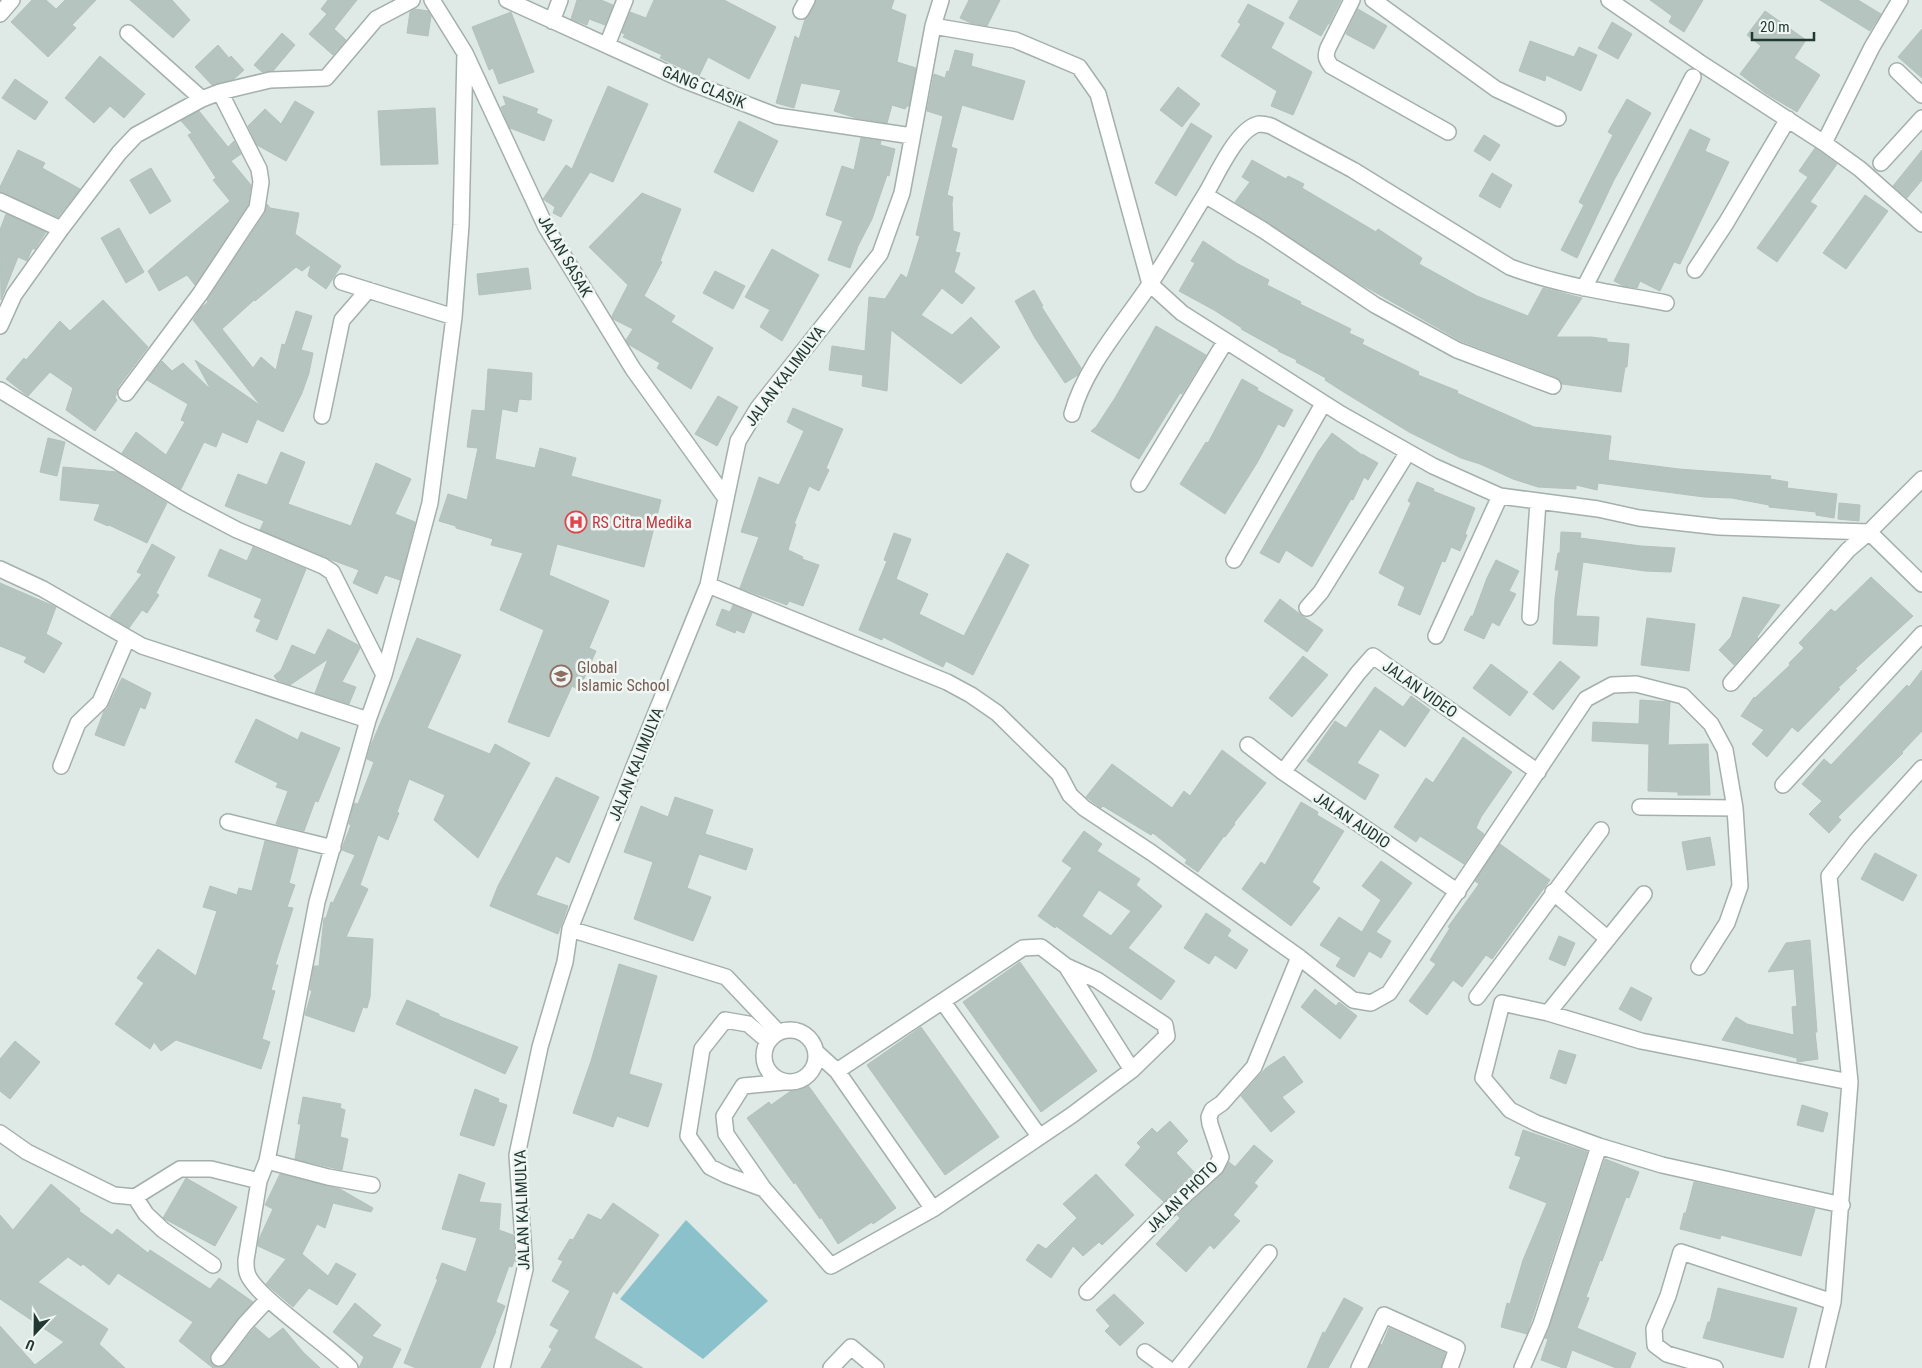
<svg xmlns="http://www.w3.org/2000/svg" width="1922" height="1368" font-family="'Roboto Condensed',sans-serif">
<rect width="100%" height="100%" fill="#dfe9e5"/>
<path fill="#8ac1cb" d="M686,1220l82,81 -65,58 -83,-60z"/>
<path fill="#b5c4be" stroke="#b2c2bc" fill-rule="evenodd" d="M32,0h14l10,9 9,-9h31l-24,25 4,3 -28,29 -37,-35z
M130,0h42l18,20 -17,18z
M328,0h29l-23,29 12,11 -13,15 -24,-21 18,-20 -6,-5z
M577,0h24l12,5 -8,20 -16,-6 -2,6 -16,-6z
M654,0h70l52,27 -27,52 -41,-22 -9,19 -39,-18 2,-3 -39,-18 2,-3 -3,-1 8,-21 16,6z
M816,0h78l-3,9 15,6 -9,47 19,6 -7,38h-2l-2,3 -13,-4 -5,18 -31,-5 -22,-7 7,-21 -40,-7 -7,25 -18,-5 19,-67 4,3 6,-20 4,-4z
M969,0h31l-13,26 -16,-3 -11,-5z
M1299,0h42l-12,24h-1l-7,12 -32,-18z
M1650,0h53l-19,32 -15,-10 3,-6z
M1820,0h38l23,14 -11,17z
M1248,4l36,19 -13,25 41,24 -19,43 -22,-9 6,-15 -56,-35 20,-32 -3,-2z
M415,9l13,2 3,5 -3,20 -21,-3 3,-21z
M1358,9l29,17 -13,23 -28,-15z
M1765,11l41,29 -12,18 26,17 -23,37 -32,-19 -25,-19 21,-28 -14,-11z
M511,12l23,60 -35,12 -6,-16 -4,2 -17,-43z
M1612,22l20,12 -14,25 -20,-11z
M1922,29v49l-24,-21z
M282,33l13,12 -22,26 -11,1 -8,-7z
M1530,41l44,16 5,-10 18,8 -16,36 -35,-16 -1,6 -26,-10z
M218,45l11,13 2,-2 13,14 -10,9 -22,6 -17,-18z
M955,50l18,4 -2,12 54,15 -12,39 -51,-15 -11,42 6,2 -10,46 6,2 -1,6 1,28 7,2 -5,19 5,1 -6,19 21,16 -13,16 -20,-16 -21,27 31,20 19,-18 29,30 -39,37 -70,-54 -4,61 -25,-5 1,-11 -34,-5 3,-24 33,5 4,-54 16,2 16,-25 6,4 13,-42 -4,-1 27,-119 -16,-5 7,-37 11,4 2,-7 2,1z
M100,56l45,38 -21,24 -14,-12 -16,17 -29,-25z
M15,79l33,23 -13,18 -33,-22z
M608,86l40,18 -35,78 -23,-10 -29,45 -8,-4 2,-6 -12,-8 23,-34 6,4z
M1178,87l22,17 -18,23 -22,-17z
M503,96l35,13 -2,4 16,7 -8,21 -34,-13 -9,-21 5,-2z
M1627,99l24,14 -37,67 -37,78 -16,-8 23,-45 -5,-3 34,-67 -5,-3z
M295,101l19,11 -28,49 -29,-16 -9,-19 17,-17 16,15z
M435,108l3,56 -57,1 -3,-54z
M199,111l29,36 6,-6 7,13 -10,7 20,24 -3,20 -53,80 -8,-10 -28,16 -11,-20 82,-70 -17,-21 3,-2 -28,-43 4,-2 -11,-12z
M739,121l39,20 -25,51 -39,-20z
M1191,123l21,13 -36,60 -21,-13z
M1690,129l20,10 -5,12 24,11 -49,102 -6,-2 -14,29 -20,-10 -3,7 -13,-2 -10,-5z
M1484,135l16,10 -10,16 -16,-10z
M861,138l20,3 -1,4 15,4 -6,27 -2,-1 -15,44 -14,27 -8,22 -22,-8 15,-39 -17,-6 16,-49 12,4z
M1815,148l22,16 -27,38 7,4 -40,56 -20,-14 51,-71 -9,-6z
M18,150l27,13 -3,5 38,21 -22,28 -58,-25v-5z
M1922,150v30l-15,18 -14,-12z
M1252,160l34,19 2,-3 16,8 -2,4 74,44 2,-3 44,29 -3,6 58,32 51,20 15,-28 39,10 -26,39h35l16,2v3l22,2 -2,23h-2l-4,25 -59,-8 -6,-7 -95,-36 -97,-55 -129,-84 15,-20 -8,-5z
M151,168l20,33 -21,13 -20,-34z
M1492,173l20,12 -12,23 -21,-12z
M642,193l39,16 -21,52 2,1 -18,34 31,20 -4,6 42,26 -22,41 -34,-21 3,-5 -32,-19 -2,-4 7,-11 -20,-10 -1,-3 16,-31 -39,-38z
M1865,195l23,16 -42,58 -23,-16z
M267,204l3,4 29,5 -4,21 46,32 -15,23 -18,-13 3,-12 -9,7 -6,-4 -41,34 -1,-1 -32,29 31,39 8,-11 15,13 6,-26 3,1 11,-34 16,5 -11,34 12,3 -4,20 -7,20 -19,39 -26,-13 -10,24 -25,-11 -6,15 -12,-5 -23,47 -59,-36 14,-21 30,23 19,-33 -4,-2 7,-16 -41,-24 15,-19 10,10 11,-8 28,27 -16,-30 66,46 -68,-86 8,-12 7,-6 -1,-2 58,-87z
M6,214l40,18 -11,17h-3l-5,12 -9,-4 -17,43 -1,-70z
M119,228l25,44 -18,11 -25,-45z
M1203,241l35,23 31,16 -2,5 34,17 -1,2 51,25 -2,4 15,7 -2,4 57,28 -1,3 40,16 -1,2 77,34 77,9 -3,24 71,9 92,7 -1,3 18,3 -1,6 50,6 -3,24 -18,-3v-3l-47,-5v-2l-37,-7 -28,-1 -106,-14 -1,7 -21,-5v4l-38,-2 -25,-8 -33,-15 -19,-6 -52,-26 -67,-41 -17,-11 1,-2 -30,-16 1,-2 -19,-9 1,-1 -38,-21 1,-1 -28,-18 -35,-19 16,-28 -4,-2z
M772,249l47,26 -37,66 -22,-14 10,-17 -25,-13z
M528,268l3,21 -52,6 -2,-21z
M715,271l30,15 -12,23 -30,-16z
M1034,290l9,16h-2l40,62 -3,7 -13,8 -30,-45 -20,-37z
M103,300l45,47 -30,40 -3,11 2,2 -22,31 -29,-21 7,-22 -23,-16 -22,24 -22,-17 18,-21 2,2 34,-39 10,10z
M1156,326l50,29 -24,39 -2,-1 -41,66 -48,-28 5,-4 19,-29z
M488,369l44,4 -1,27 -12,-1 -2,13 -15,-3 -7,50 40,9 5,-20 36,10 -5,18 90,24 -17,67 -87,-23 -8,31 60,26 -20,47 7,3 -17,39 -7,-4 -23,51 -41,-15 36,-92 -44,-20 23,-57 -32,-8 2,-6 -37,-11v-2l-17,-5 9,-27 19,6 11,-52 -11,-1 5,-37 13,1z
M1242,379l16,9 -1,2 36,20 -9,17 -6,-3 -21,39 -32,51 -45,-30 26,-42 2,1z
M718,396l20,11 -21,39 -22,-12z
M793,408l50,21 -17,39 3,2 -10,21 -10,-5 -15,38h2l-8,26 15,7 -1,2 17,6 -16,41 -14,-5 -2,4 -47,-17 19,-51 -18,-5 18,-55 20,8 25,-54 -17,-9z
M1332,433l30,22v-1l16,9 -10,17 -4,-3 -11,23 -2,-1 -39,68 -26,-17 -7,13 -19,-10 58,-101z
M48,438l17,4 -8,34 -17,-4z
M281,452l24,10 -17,42 63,22 25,-63 35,16 -16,35 20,8 -15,58 -15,-5 -8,19 -24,-11 6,-13 -27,-10 -72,-30 4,-9 -39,-15 13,-32 29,11z
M63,467l54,5 50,31 -20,40 -38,-18 -1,1 -14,-6 6,-16 -40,-4z
M1417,482l17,7 -1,2 42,17 -10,26 2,1 -7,16 -9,-4 -6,15 -3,-1 -22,54 -22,-10 7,-18 -26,-14 32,-70 -3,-2z
M1839,503l21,2 -1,16 -21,-2z
M1561,532l20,1 -1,5 61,8 34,2 -4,24 -26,-1 -62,-9 -7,54 23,1 -2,29 -44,-2 2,-46 4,-28h-4l3,-17h2z
M894,533l17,6 -15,40 32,15 -9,20 45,22 43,-83 22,12 -56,110 -27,-14 -3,6 -60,-30 -1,3 -23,-10 28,-69 -3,-1z
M152,544l23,13 -19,36 3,2 -12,18 -5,-3 -13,18 -19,-11 32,-43 -5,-2z
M253,547l53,22 -29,71 -21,-9 5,-11 -7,-3 8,-18 -54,-23 12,-27 27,12z
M1496,560l23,11 -10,20 7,3 -17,32 -7,-4 -8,17 -20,-9 7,-14h2l14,-38z
M1871,577l42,39 -58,53 2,1 -19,18 2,1 -42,43 -6,-5 -25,30 -15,-13 12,-14 -23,-14 13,-19 1,1 35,-33 -1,-2 15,-15 -5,-5 32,-34 4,3z
M0,583l56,24 -10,27 16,9 -18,30 -20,-11 3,-5 -27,-11z
M1743,597l37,8 -23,32 1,1 -24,27 -15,-15 12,-13z
M1280,599l21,16 22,15 -16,22 -43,-31z
M733,605l19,8 -8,20 -8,-3 -1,3 -19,-8 6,-16 8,3z
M1647,618l48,6 -6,47 -48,-6z
M328,629l30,16 2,3 -18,34 14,5 -7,17 -34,-11 13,-34 -38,26 -13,-5 -3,-4 7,-6 11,-25 23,10z
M417,638l44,17 -34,73 63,26 5,-10 35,19 -52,95 -44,-38 11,-25 -36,-16 -12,33 2,1 -11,27 -10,-5 -18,50 8,4 -22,48 27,2 -3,58 -3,11 -4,-1 -9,25 -49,-17 7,-24 -2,-1 4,-24h5l5,-48h2l5,-16 2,1 22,-48 -13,-5v-2l9,-23 -2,-1 5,-21 4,1 16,-42 -7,-3 4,-14z
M1303,656l25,19 -36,42 -23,-19z
M1560,661l20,16 -27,33 -20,-16z
M1491,664l37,28 -18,24 -37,-28z
M1922,670v61l-20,21 1,1 -65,64 3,3 -12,13 -20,-19 13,-13 -20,-17 22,-25 7,6 76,-80 2,2z
M122,678l29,15 -6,16 -5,-2 -16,39 -29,-11 9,-24 3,-2z
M1375,687l28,20 8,-11 19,14 -25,37 -25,-18 -23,34 22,12 -14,25 -58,-39 28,-40 11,7z
M1640,700l30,2 -2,43 40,-1 2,51h-32v-3l-30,-1 1,-47 -57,-3 1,-19 46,2z
M256,719l42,21 3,-8 39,16 -22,54 -3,-1 -11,30 -28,-7 12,-33 -12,-4 2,-4 -43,-21z
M1463,737l49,35 -31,45 -5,11 8,6 -20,30 -44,-28 -4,6 -22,-15 32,-49 7,5z
M1222,750l44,33 -32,40 1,1 -10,13 -1,-1 -26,36 -13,-9 2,-3 -34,-27 -2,2 -48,-29 -2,2 -15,-11 26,-33 60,44 12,-17 6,5z
M556,777l43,20 -30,66 -13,-7 -20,39 32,11 -10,28 -68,-28 8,-20z
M675,797l38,13 -8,24 48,15 -7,21 -47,-16 -12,34 24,9 -18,44 -59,-22 19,-57 -29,-10 17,-46 27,11z
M1301,802l17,10 -1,3 27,16 -32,51 8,6 -29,38 -49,-37 19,-27 4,3z
M1084,831l18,13 -5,7 43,28 -4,6 26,21 -34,42 47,33 -14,19 -105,-74 -1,2 -17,-12 34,-48 -10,-7zM1099,890l32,21 -20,25 -29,-20z
M1710,837l5,28 -28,5 -5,-28z
M265,841l33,8 -9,34 6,2 -8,22 6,1 -18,57h3l-7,25 4,1 -13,48 8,3 -9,27 -85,-29 -15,11 -7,-9 -4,7 -35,-25 29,-41 -7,-5 21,-29 38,27 21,-65 -14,-4 7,-21 27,9 2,-7 13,3z
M1500,844l50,36 -58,79 -6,-4 -24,32 -9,-7 -26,35 -18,-14 27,-37 -6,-4 20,-32 -2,-1 31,-43 -4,-3z
M1875,853l42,22 -14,26 -42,-22z
M1381,861l31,22 -36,49 15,9 -10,17 -12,-7 -15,26 -18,-11 5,-8 -21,-13 19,-28 23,15 19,-32 -19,-14z
M1206,913l25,17 -4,6 21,14 -12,19 -21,-14 -6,9 -25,-16z
M1559,936l16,7 -10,23 -16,-7z
M1810,940l7,92h-2l3,27 -21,3v-4l-75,-18 14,-23 11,7 47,11 -2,-28 5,-1 -3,-37 -26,3 18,-29z
M1020,962l77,109 -56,41 -78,-110z
M619,964l38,12 -28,98 33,10 -14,43 -31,-11 -4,11 -40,-14 18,-52z
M1631,987l21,11 -11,23 -22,-12z
M1315,989l21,17 3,-4 18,14 -17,23 -39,-32z
M407,1000l32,14v2l79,31 -13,27 -109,-50z
M921,1027l78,110 -54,38 -78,-110z
M15,1041l25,21 -30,37 -10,-8v-32z
M1559,1050l17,5 -10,29 -16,-6z
M1284,1056l19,26 -21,15 13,15 -24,20 -30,-36 25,-28z
M805,1081l91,127 -23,16 -1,-2 -34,22 -17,-27 -1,2 -25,-37 -1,2 -47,-66 22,-16 2,3z
M475,1089l24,10 -1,3 9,3 -13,41 -34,-11z
M303,1097l38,7 -1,4 5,2 -5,27 8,2 -6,31 -47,-11 6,-35h-3z
M1802,1105l26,8 -5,19 -26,-7z
M1170,1121l18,20 -12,12 19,20 -31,29 -39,-37 16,-18 -4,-4 15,-15 5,5z
M1523,1130l64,22 -60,182 -26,-7 6,-24 3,1 13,-44 24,-57 -38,-15 12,-31 -6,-2z
M1254,1145l19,16 -19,22 4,3 -25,29 7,6 -26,28 -4,-4 -24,27 -30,-28 24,-26 -3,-3 45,-41 7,-12 6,5z
M1605,1159l34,13 -10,26 -3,-1 -24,64 -2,-1 -14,37 3,1 -12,30 59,25 -6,15h-14l-44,-18 -6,18h-3l-22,-8 7,-21 -3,-1z
M280,1174l60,15 33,19 -2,4 -38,-9 -8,25 -8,-4 -15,30 26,22 8,-13 20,11 -19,31 -28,-17 -16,19 -27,-23 20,-25 -28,-13 1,-7 14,-30 -8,-4z
M459,1174l26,9 -6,19 22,2 -2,26 14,5 2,24 -3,8 -3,-1 -13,36 9,4 -10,25h1l-16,37h-64l-12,-5 34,-84h-2l6,-16 24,9 11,-34 -35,-9z
M1096,1174l38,41 -32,30 -3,-3 -16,14 -10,-10 -22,32 -25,-18 12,-16 8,5 31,-31 -14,-14z
M186,1178l51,29 -22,39 -52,-28z
M1694,1182l121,27 -14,47 -80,-21 -1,4 -40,-10 4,-16h2z
M51,1184l29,25 -1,2 33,24 5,-6 31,24 2,-3 60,39 9,-11 34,24 -41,50 -2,9 4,5 8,1 4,-3 29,-37 14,12 14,-11 20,24 17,16h-107l-34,-27 14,-19 -75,-49 -9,12 -26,-21 -2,2 -13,-9 -30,25 70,47 -9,15 26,24h-125v-42l35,39 29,-23 -64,-43v-84l13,15z
M613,1203l46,32 -42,59 -4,-3 -19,47 49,30h-102l11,-19 -3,-2 10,-17 -9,-5 20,-34 -18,-10 11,-20 -5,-2 12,-20 3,1 15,-26 13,6z
M1718,1288l79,20 -14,50 -80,-20 5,-16h2z
M1114,1294l30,29 -24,23 -15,-15 5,-5 -14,-16z
M1344,1298l19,10 -35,60h-21l16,-36 2,1z
M355,1303l26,22 -9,11 29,13 -9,19h-33l5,-11 -31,-25z
M1389,1328l56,25 -4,15h-72l11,-24 2,1z"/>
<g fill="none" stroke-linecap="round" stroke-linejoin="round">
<g stroke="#a3b0ac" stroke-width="18">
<path id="minor" d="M432,0l33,53 81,174 87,142 92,128
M507,0l174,79 96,37 135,20
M1352,0l-24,48c-3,8 -2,11 3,18l117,66
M1373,0l123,89 62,29
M1609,0l90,62 125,81 36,26 62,55
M801,11l6,-11
M0,14l12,-14
M552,21l8,-21
M933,26l82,14 64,27 19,27 52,190 32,29 159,101 92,52 67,30 98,13 41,9 80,9 150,5 53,52
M128,33l74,66
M607,45l18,-45
M1897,71l25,24
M1824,143l48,-96 28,-47
M1881,163l41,-45
M1205,195c11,-18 32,-67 54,-71 4,0 9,1 12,2l82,44 157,97c50,19 104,26 156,36
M0,201l61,28
M1695,270l31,-47 62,-104
M342,282l112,35
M1584,288l109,-211
M0,326l14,-31 47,-66 58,-76 17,-18 66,-36 18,-7 50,-12 56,-2 50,-59 36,-19
M0,390l184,112 53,28 86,36 9,6 52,103
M126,393l74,-99 57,-86 4,-26 -2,-13 -39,-77
M1072,414c13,-47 49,-87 76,-127 20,-30 38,-61 57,-92l58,35 112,75 82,45 96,36
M322,416l20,-96 26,-30
M1139,484l86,-142
M1234,560l89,-156
M0,569l43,20 99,57 226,74
M708,585l239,97 24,13 26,18 62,61 11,21 14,13 68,45 147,104 54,43 18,3 18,-10 197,-294 26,-14 24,-1 47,12 28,28 14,26 10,58 5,78 -13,37 -28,44
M1307,608l14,-16 87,-140
M1530,617l8,-115
M1436,636l64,-140
M1731,683l117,-133 21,-18 53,-53
M1248,745l35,27 175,120
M61,766l17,-43 22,-21 27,-63
M1283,772l75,-99 15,-17 165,116
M1783,785l139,-151
M1640,807l95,1
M228,822l105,26
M1553,892l55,47
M570,929l156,48 52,55
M1066,966l31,14 68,45 2,11 -35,34
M1477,997l124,-167
M943,1002l96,134
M1548,1013l96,-119
M764 1056a26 26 0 1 1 52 0a26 26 0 1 1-52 0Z
M816,1052l21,19 96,138
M784,1082l-41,4 -19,30 2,18 38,55 67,77 102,-57 139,-94 60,-45 -66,-104 -25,-19 -18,1 -186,123
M0,1133l27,19 87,43 21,2 45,-28h31l48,12
M267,1161l61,16 44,8
M764,1189l-38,-14 -16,-8 -22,-31 14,-87 23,-29 23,4 20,17
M135,1197l11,17 17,16 50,35
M1842,1205l-180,-40 -63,-19 -63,-23 -26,-13 -27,-32 19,-75 46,10 93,28 209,41
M1087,1292l77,-78 52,-47 5,-10 -11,-33 -1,-7 3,-7 10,-7 32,-36 45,-110
M1145,1352l22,16
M219,1358l26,-34 23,-25
M350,1368c-18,-21 -99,-74 -103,-96 -1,-3 -1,-8 -1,-12l13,-79 8,-20 50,-259 51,-182 16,-45 46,-172 24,-186 7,-92 4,-172
M502,1368l23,-99 -8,-114 23,-108 25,-85 5,-33 63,-160 75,-184 30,-144 20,-33 122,-154 22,-61 31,-167 8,-26
M831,1368l20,-21 25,21
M1178,1368l91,-115
M1359,1368l25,-53 73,33 -7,20
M1522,1368l19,-44 58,-178
M1715,1368l-48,-14 -12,-9 -1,-16 14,-33 13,-44 152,50
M1817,1368l16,-66 17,-220 -21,-206 29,-37 64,-71"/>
</g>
<use href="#minor" stroke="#fff" stroke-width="15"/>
</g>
<defs>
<g id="hospital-ring" transform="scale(1.125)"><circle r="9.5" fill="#eff6f3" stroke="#e0444e" stroke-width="1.5"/><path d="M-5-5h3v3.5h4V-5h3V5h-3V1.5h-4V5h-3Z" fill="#e0444e"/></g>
<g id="school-ring" transform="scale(1.125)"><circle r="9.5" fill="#eff6f3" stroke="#8d6e63" stroke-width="1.5"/><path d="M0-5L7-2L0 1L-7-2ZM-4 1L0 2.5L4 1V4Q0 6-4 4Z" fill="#8d6e63"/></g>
</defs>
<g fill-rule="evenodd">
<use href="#hospital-ring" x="576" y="522"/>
<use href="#school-ring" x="561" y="676"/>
</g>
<g text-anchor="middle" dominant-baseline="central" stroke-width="5" stroke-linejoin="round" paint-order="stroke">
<g font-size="16" fill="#223832" stroke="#eff6f3">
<text transform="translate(704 87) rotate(22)">GANG CLASIK</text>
<text transform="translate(565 256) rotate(60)">JALAN SASAK</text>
<text transform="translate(785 376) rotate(-53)">JALAN KALIMULYA</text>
<text transform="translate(1420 689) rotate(35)">JALAN VIDEO</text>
<text transform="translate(636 764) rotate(-68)">JALAN KALIMULYA</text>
<text transform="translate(1352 820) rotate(34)">JALAN AUDIO</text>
<text transform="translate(1182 1197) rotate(-45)">JALAN PHOTO</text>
<text transform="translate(522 1210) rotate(-92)">JALAN KALIMULYA</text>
</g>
<g font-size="16" fill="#be3a42" stroke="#eff6f3" text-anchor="start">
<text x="592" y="522">RS Citra Medika</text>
</g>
<g font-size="16" fill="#785e54" stroke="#eff6f3" text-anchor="start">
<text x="577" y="667">Global<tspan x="577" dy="18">Islamic School</tspan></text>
</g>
</g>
<g transform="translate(35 1333) rotate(202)" stroke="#eff6f3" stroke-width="4" paint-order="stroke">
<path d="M0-4L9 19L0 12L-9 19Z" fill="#223832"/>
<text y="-8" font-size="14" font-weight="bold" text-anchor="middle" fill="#223832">U</text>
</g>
<path d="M1752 32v8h62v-8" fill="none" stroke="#223832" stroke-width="2.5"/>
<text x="1760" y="32" font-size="15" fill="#223832" stroke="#eff6f3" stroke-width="4" paint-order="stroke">20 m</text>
</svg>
